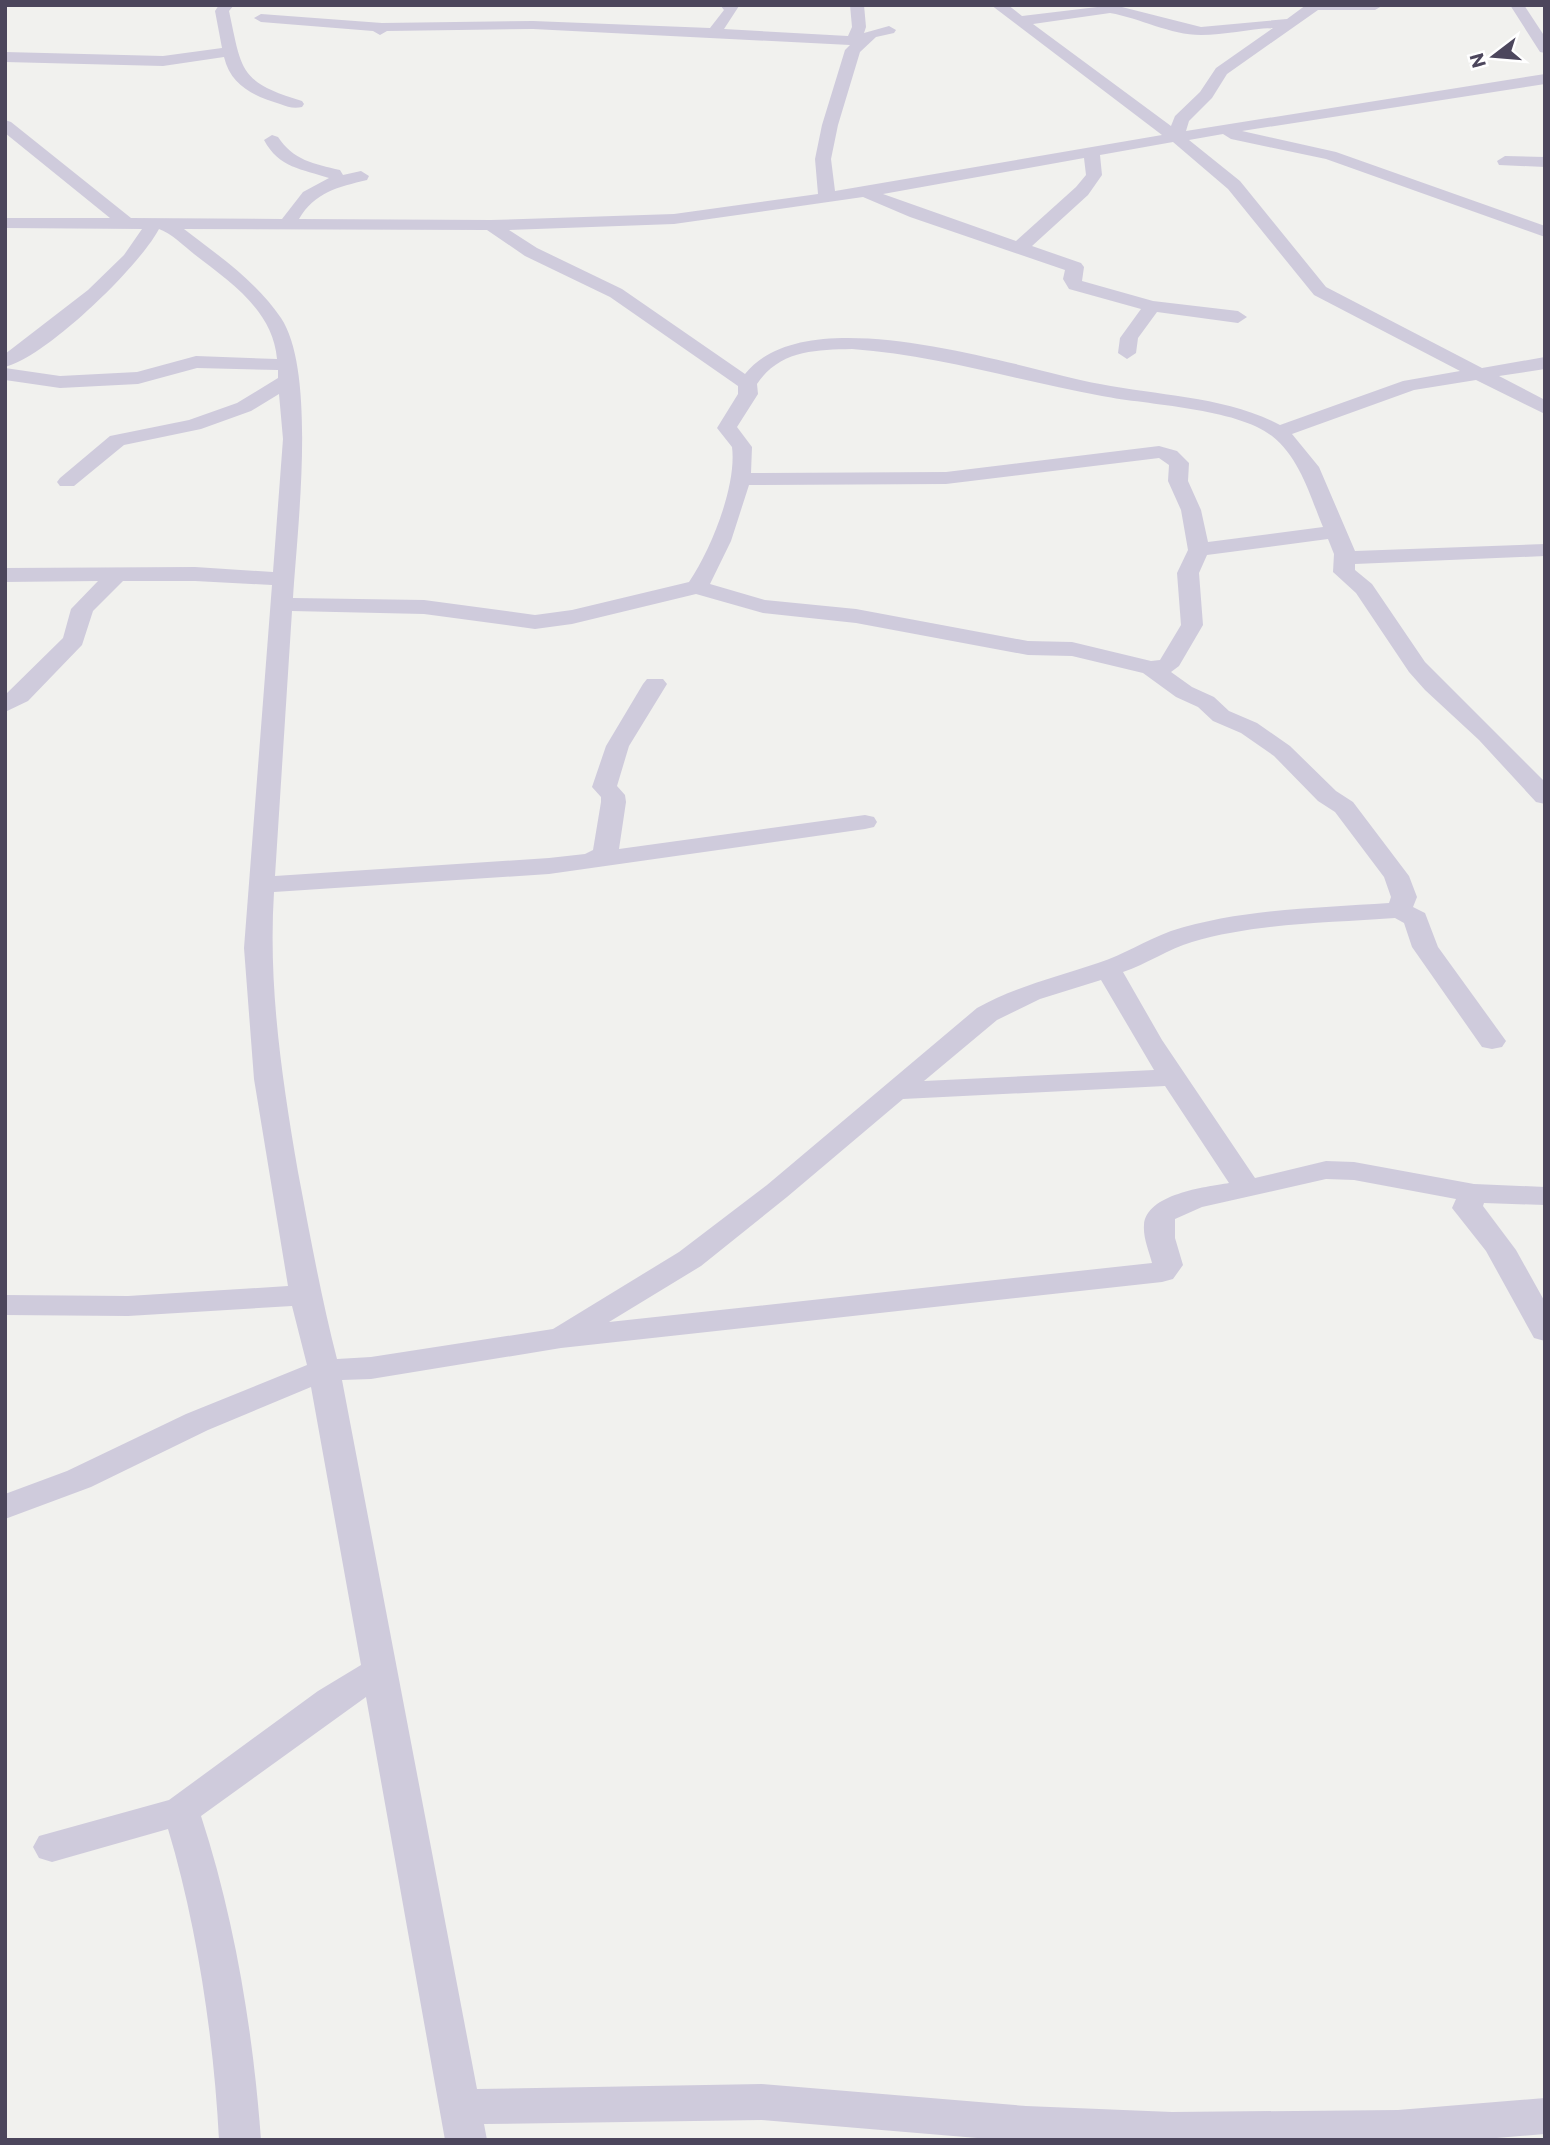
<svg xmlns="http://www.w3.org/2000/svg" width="1550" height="2145" font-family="Commissioner,sans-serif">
<rect width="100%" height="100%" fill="#f1f1ee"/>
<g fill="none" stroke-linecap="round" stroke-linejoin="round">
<path fill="#cfcbdc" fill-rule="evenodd" d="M219,5h15l-5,6c13,60 10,71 73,90l2,3 -2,3c-8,2 -14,0 -22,-3 -26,-8 -49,-18 -56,-47l-61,9 -158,-4v-10l158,4 59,-8 -7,-37z
M720,5l19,1 -15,23 124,7 4,-9 -2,-22h14l2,22 -2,6 25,-7 7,4 -2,3 -18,4 -16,15 -22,73 -7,34 4,32 327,-56 -171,-130h17l14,11 92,-11 87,22 86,-8 19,-14 76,1 -7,4h-57l-91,64 -15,24 -23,23 -3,10 359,-57v10l-303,47 94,21 209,74v11l-219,-78 -95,-20 -8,-5 -34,6 51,41 86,106 156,81 63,-11v12l-46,7 46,24v14l-69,-34 -62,10 -122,44 27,33 36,84 190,-7v12l-190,8v6l17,14 53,78 120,120v22l-9,-2 -57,-62 -54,-50 -16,-18 -53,-79 -23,-21 1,-18 -6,-15 -121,16 -8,18 4,52 -24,41 -8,6 21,15 22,10 15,14 28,12 33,23 46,45 17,11 56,74 8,21 -4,10 12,6 13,34 68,94 -4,6 -10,2 -10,-2 -70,-100 -8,-24 -9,-5c-67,5 -139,5 -203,24 -24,7 -45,22 -69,30l39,68 93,138 71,-17 28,1 120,22 71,3v18l-61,-2 -1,3 33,44 29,52v39l-11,-3 -48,-87 -34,-43 4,-9 -102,-19 -28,-1 -124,28 -27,12v19l8,27 -10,14 -11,3 -601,66 -190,31 -29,1 135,709 285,-5 264,22 146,6 226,-2 147,-12v36l-72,6h-472l-239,-20 -278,4 3,16h-42l-79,-443 -165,119c34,104 52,215 60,324h-42c-5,-100 -22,-215 -51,-311l-116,33 -13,-4 -6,-11 6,-11 130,-36 149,-109 43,-26 -50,-278 -103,43 -117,57 -86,32v-25l62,-23 119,-57 121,-49 -15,-59 -164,10 -123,-1v-20l123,1 160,-10 -34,-207 -10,-131 28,-363 -77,-4h-72l-30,30 -11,34 -54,56 -23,11v-17l58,-57 8,-29 27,-28 -93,1v-14l190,-1 78,5 10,-133 -4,-45 -28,17 -50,18 -77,16 -50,41h-14l-3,-4 3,-4 50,-42 79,-16 48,-17 41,-25v-8l-81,-2 -59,16 -78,4 -55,-8v-12l55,8 77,-4 59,-16 81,3c-4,-49 -47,-77 -83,-105 -10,-8 -23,-21 -35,-25 -20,38 -113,128 -154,138v-13l83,-64 36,-35 18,-26 -137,-1v-10h105l-105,-85v-13l6,2 120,96 151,1 21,-27 26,-14c-27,-9 -50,-10 -65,-38l8,-5 6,2c15,23 36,27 62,33l3,5 18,-4 8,5 -2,4c-29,7 -52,12 -68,39l192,1 183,-6 144,-20 -3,-35 7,-34 23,-75 5,-5 -317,-16 -146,2 -7,4 -7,-4 -112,-9 -7,-4 7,-4 121,9 151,-2 177,7 14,-18zM1110,13c30,5 60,22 91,22 24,0 48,-6 72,-7l-57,40 -16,24 -25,24 -4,10 -138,-102zM1173,142l55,47 86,106 146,76 -57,10 -123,44c-55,-29 -120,-29 -180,-41 -84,-16 -293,-89 -355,-10l-123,-85 -85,-41 -28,-18 165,-6 189,-27 47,20 155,53 -2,9 6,10 72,20 -21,29 -2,15 9,6 9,-6 2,-15 19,-26 81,11 9,-6 -9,-6 -85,-10 -71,-20 2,-14 -3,-4 -49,-17 56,-51 14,-20 -2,-20zM1084,158l2,17 -10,12 -60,54 -133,-47zM184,229l303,1 38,26 85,41 128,89v8l-21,34 15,19c5,38 -21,103 -43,135l-117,28 -37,5 -111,-15 -131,-2c4,-67 24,-226 -12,-280 -25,-37 -62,-62 -97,-89zM852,349c86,6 166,32 250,47 46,9 134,12 170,40 28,22 38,60 51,91l-115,15 -7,-32 -13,-29 1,-18 -12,-12 -18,-5 -213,26 -195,1 1,-26 -15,-20 21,-33 -1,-10c23,-34 58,-34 95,-35zM1159,458l10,7 -1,16 13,29 7,40 -11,23 4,52 -21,35 -9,1 -79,-19 -44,-1 -172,-32 -91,-9 -55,-16 21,-43 18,-56 197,-1zM696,594l67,19 93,10 172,32 44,1 71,17 33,24 22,10 15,14 28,12 33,23 44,45 17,11 49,65 7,20 -2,6c-72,5 -149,6 -218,28 -25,9 -48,24 -73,32 -42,14 -83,24 -121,45l-210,177 -88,67 -126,77 -182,28 -34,2c-16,-62 -27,-124 -39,-187 -16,-93 -30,-186 -24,-280l275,-18 316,-45 9,-2 3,-5 -3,-5 -9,-2 -246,34 7,-47 -1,-7 -8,-9 12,-40 38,-62 -4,-5h-16l-4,5 -37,62 -14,41 9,10v5l-8,48 -8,4 -36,4 -274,18 17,-265 132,3 111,15 37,-5zM1101,980l53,90 -230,11 73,-61 43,-21zM1165,1086l64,97c-24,4 -83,11 -85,42 -1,13 5,26 8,38l-543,59 92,-56 86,-69 116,-98z
M1510,5h14l21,32v16l-5,-1z
M1505,156l40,1v10l-46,-2 -2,-4z"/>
</g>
<rect width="1550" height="2145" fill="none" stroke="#4c465c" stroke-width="14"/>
<g transform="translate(1494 56) rotate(254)" stroke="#ffffff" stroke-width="5" paint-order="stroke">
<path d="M0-5L12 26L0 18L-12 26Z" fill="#4c465c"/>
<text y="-10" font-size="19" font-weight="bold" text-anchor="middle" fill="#4c465c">N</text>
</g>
</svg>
